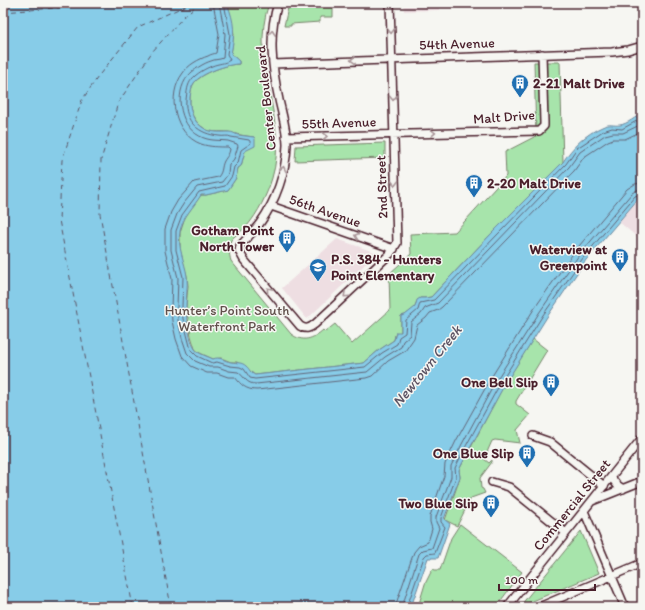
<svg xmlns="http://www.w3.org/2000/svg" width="645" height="610" font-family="Itim,sans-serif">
<rect width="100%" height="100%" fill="#f6f6f2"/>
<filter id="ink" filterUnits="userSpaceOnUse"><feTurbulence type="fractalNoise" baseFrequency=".025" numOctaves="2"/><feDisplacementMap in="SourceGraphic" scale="8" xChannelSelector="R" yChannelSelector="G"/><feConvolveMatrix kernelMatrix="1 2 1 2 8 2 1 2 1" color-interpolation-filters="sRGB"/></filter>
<g filter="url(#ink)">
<path fill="#eedee2" d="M403,3h68l-9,3h-23v4l-35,1z
M642,197v44l-23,-19 19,-23z
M337,239l40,14 -70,66 -25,-31z"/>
<path fill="#a7e4ab" stroke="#78826b" d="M227,3h42c-21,61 21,117 3,175 -5,17 -14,35 -25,48 -5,5 -13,10 -16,14 -3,7 -2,14 0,21l60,73c12,9 22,5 32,-4l2,2 10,-8 17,20 38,-34 -1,-36 22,-20 -1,-20 45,-2 51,-56 -1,-24 31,-16 -2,-74h26l3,100 -71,71 -61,64 -6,1h-5l-4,5 -1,5 -10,7 -4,1v16l-6,3 -1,5 -15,10 -15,13 -109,12 -18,-13h-6l-10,-4 -8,1 -13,-6 -5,-4 -4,-13 -5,-29 2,-21 -1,-10 -7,-26v-18l5,-15 16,-22h5l22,-5 8,-12 2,-10 3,-2 4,-15 9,-14c-8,-1 -15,-2 -22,-4 -8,-3 -19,1 -27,-4 -12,-8 -16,-18 -15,-32 1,-5 1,-10 4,-14 8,-10 33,-19 45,-19v-3l-8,-7 3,-20z
M289,3h44v14h-13v5l-29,2v2h-7z
M385,143v15l-90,3 1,-15z
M533,339l14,11 -31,51v3l14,11 -13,15 3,13 -25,-3 -3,1 -8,18 5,4 3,-3v2l-12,16 1,10 2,1 2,4 -14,5 -14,28 -12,-6 15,-42 -1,-8 45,-85z
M460,524l62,48 -26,35h-78l7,-23 7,-14 1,-1 2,1h5l11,-32z
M581,531l18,42 -78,33v-1z"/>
<path fill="#87cce8" stroke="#6f879c" d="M3,3h224c8,20 8,31 4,51l8,7v3c-11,0 -38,9 -45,19 -3,4 -3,9 -4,14 -1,14 3,25 15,32 7,4 17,3 24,3 4,0 6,2 9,3 5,1 11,1 16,2l1,2v7l-10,5 -4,15 -3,2 -2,10 -8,12 -22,5h-5c-7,12 -18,21 -21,36 -3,16 5,31 7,45 1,11 -1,21 -1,31 0,10 3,33 9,42 3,5 12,7 18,10 7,-3 11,2 18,3 6,1 11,0 15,4 4,3 4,7 9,9l109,-12 15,-13 15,-10 2,-8h5v-16l4,-1 10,-8 2,-7 3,-2h5l6,-1 61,-64 71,-71c9,-15 23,-28 39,-35 8,-4 11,-1 18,-2 7,-1 16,-8 22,-12v84l-4,2 -52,61 -39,57 -42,67 -35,64 -11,22 1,7 -16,42 6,5 -12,34h-10l-17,49h-408z"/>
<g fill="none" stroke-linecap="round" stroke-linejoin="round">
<path stroke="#626477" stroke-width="1" d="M213,3l6,31 -3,19c-2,1 -5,1 -8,3 -9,3 -20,9 -25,17 -17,22 -9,61 18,71 9,3 18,3 27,3l2,2c-1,6 -3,7 -6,12 -3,6 -1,10 -6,16l-24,5 -16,18 -7,12 -6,17v22l7,28 -1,29 1,13 4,18 6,17 9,10 16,7h10l11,4h7c6,8 11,13 22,13l109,-12 6,-2 16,-15 17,-10 9,-13 3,-13 9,-7 4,-5 8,-3 4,-3 132,-136 10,-14 24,-16 5,-2h12l17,-8
M219,3l6,31 -2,24c-4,2 -8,1 -12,3 -7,2 -18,9 -23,15 -15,18 -8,54 16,62 8,3 16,2 24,3 3,1 6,2 9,3l1,2 -4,13 -5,6 -1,9 -6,8 -25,5 -13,16 -7,11 -6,16v20l7,28 -1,29 1,13 4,18 5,15 8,8 14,6h9l11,4 9,1c7,5 8,12 18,12l111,-12 18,-15 16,-10 2,-6 7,-6 1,-13 10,-8 4,-6 13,-5 131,-136 11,-15 25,-17 8,-2h10l19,-9
M224,3l6,31 -3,20 3,6c-6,4 -11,3 -18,6 -6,2 -16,8 -20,13 -5,6 -5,13 -6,21 -2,22 13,34 33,36 4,1 9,-1 12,1 6,1 12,2 18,3l2,3 -10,7 -3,13 -4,4 -2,9 -7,10 -26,6 -17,23 -6,16v19l7,27 -1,30 1,12 8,31 6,6 15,7 5,-1 13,4 10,1 4,2 6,9 5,1 110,-12 17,-14 15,-9 2,-7 6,-4 1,-13 12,-10 2,-7 14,-3 132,-136 11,-16 26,-17 9,-3 10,1 20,-11
M396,607l1,-6 17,-49 5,-6 9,-4 4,-13 -2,-7v-6l14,-40 1,-12 11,-23 36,-65 42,-67 40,-57 53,-63 8,-5 7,-1
M402,607l17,-53 4,-4 9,-2 7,-20 -3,-6v-5l15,-40v-11l11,-22 35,-65 42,-66 40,-58 53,-62 5,-3 5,-1
M407,607l17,-50 3,-3 8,-1 10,-26 -4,-5v-4l15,-41 -1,-9 11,-22 35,-64 42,-67 40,-57 52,-62 7,-2"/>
<path stroke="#5c5364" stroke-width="1" stroke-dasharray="5 4" stroke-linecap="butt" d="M3,12l116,-9
M133,607l-74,-387 3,-60 20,-60 18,-26 38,-47 54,-24
M171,607l-71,-393 1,-54 17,-57 34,-51 33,-37 15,-12"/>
<g stroke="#4a1f2b" stroke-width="10">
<path id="minor" d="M278,3c-10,32 -6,65 1,97 3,14 8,30 8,45 -1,27 -11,56 -27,78 -6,8 -13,15 -20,23l-1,5 5,9 56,66c6,4 10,2 15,-2l75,-70 7,-11 -7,-240
M273,64l339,-12 16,-2 14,-4
M286,137l253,-6 5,-5v-4l-2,-68
M271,206l123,43
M533,436l17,6 54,44
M611,477l6,8 6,4
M492,482l17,5 57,46
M592,501l50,-20
M584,511l41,96
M507,607l135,-169
M539,607l103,-44"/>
</g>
<use href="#minor" stroke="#f6f6f2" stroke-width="7"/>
</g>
<defs><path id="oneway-chevron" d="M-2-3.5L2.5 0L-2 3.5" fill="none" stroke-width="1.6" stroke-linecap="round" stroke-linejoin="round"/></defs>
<g stroke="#a99598">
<use href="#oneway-chevron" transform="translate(391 31) rotate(88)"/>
<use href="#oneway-chevron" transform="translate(272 33) rotate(-86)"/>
<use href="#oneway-chevron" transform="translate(353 60) rotate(178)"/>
<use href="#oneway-chevron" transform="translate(393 98) rotate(89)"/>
<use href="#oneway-chevron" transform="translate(433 133) rotate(-1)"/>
<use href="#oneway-chevron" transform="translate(325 136) rotate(-2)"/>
<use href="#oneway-chevron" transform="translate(283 169) rotate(-78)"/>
<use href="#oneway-chevron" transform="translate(395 183) rotate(88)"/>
<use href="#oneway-chevron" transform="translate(357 236) rotate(-161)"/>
<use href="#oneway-chevron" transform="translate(269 290) rotate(-130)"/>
<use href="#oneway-chevron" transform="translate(346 295) rotate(137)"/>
</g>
</g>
<defs>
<g id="building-pin" transform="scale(0.9)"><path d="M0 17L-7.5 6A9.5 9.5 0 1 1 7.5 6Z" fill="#1f6fb2" stroke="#f6f6f2"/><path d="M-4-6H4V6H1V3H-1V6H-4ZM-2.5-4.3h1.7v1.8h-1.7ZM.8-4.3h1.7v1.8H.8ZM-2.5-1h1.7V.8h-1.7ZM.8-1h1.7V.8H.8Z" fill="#fff"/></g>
<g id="school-pin" transform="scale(0.9)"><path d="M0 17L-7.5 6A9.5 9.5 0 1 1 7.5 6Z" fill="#1f6fb2" stroke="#f6f6f2"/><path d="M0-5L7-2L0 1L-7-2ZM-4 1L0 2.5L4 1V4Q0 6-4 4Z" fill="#fff"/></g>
</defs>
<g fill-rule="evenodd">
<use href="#building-pin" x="520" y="83"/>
<use href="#building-pin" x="474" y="183"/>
<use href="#building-pin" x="287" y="238"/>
<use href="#building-pin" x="620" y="257"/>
<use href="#school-pin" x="318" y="267"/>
<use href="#building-pin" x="551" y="382"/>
<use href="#building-pin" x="527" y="453"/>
<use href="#building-pin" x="491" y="503"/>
</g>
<g text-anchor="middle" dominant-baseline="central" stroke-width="3" stroke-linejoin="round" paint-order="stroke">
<g font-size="14" fill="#4a1f2b" stroke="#f6f6f2">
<text transform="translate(457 44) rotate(-2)">54th Avenue</text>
<text transform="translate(266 98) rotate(-96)">Center Boulevard</text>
<text transform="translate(504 117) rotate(-4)">Malt Drive</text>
<text transform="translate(339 123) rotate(-2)">55th Avenue</text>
<text transform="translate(382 187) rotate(-92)">2nd Street</text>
<text transform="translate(325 211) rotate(19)">56th Avenue</text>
<text transform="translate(572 505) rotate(-51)">Commercial Street</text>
</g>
<g font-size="14" font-weight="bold" fill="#4a1f2b" stroke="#f6f6f2" text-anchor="end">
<text x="533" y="83" text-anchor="start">2-21 Malt Drive</text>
<text x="487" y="183" text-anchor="start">2-20 Malt Drive</text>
<text x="274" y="230">Gotham Point<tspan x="274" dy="16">North Tower</tspan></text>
<text x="607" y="249">Waterview at<tspan x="607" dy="16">Greenpoint</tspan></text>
<text x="331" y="259" text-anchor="start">P.S. 384 - Hunters<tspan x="331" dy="16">Point Elementary</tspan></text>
<text x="538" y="382">One Bell Slip</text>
<text x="514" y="453">One Blue Slip</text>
<text x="478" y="503">Two Blue Slip</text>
</g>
<g font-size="14" fill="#61504b" stroke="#f6f6f2">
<text x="227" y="310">Hunter’s Point South<tspan x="227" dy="16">Waterfront Park</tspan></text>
</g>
<g font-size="15" font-style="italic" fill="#5c5364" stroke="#f6f6f2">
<text transform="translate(427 366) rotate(-51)">Newtown Creek</text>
</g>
</g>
<rect width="645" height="610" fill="none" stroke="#f6f6f2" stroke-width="16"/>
<rect x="8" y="8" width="629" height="594" fill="none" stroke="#4a1f2b" stroke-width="1.5" filter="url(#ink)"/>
<path d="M499 584v6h96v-6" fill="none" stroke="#4a1f2b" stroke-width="2"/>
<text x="505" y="584" font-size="12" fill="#4a1f2b" stroke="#f6f6f2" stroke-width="3" paint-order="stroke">100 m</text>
</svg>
